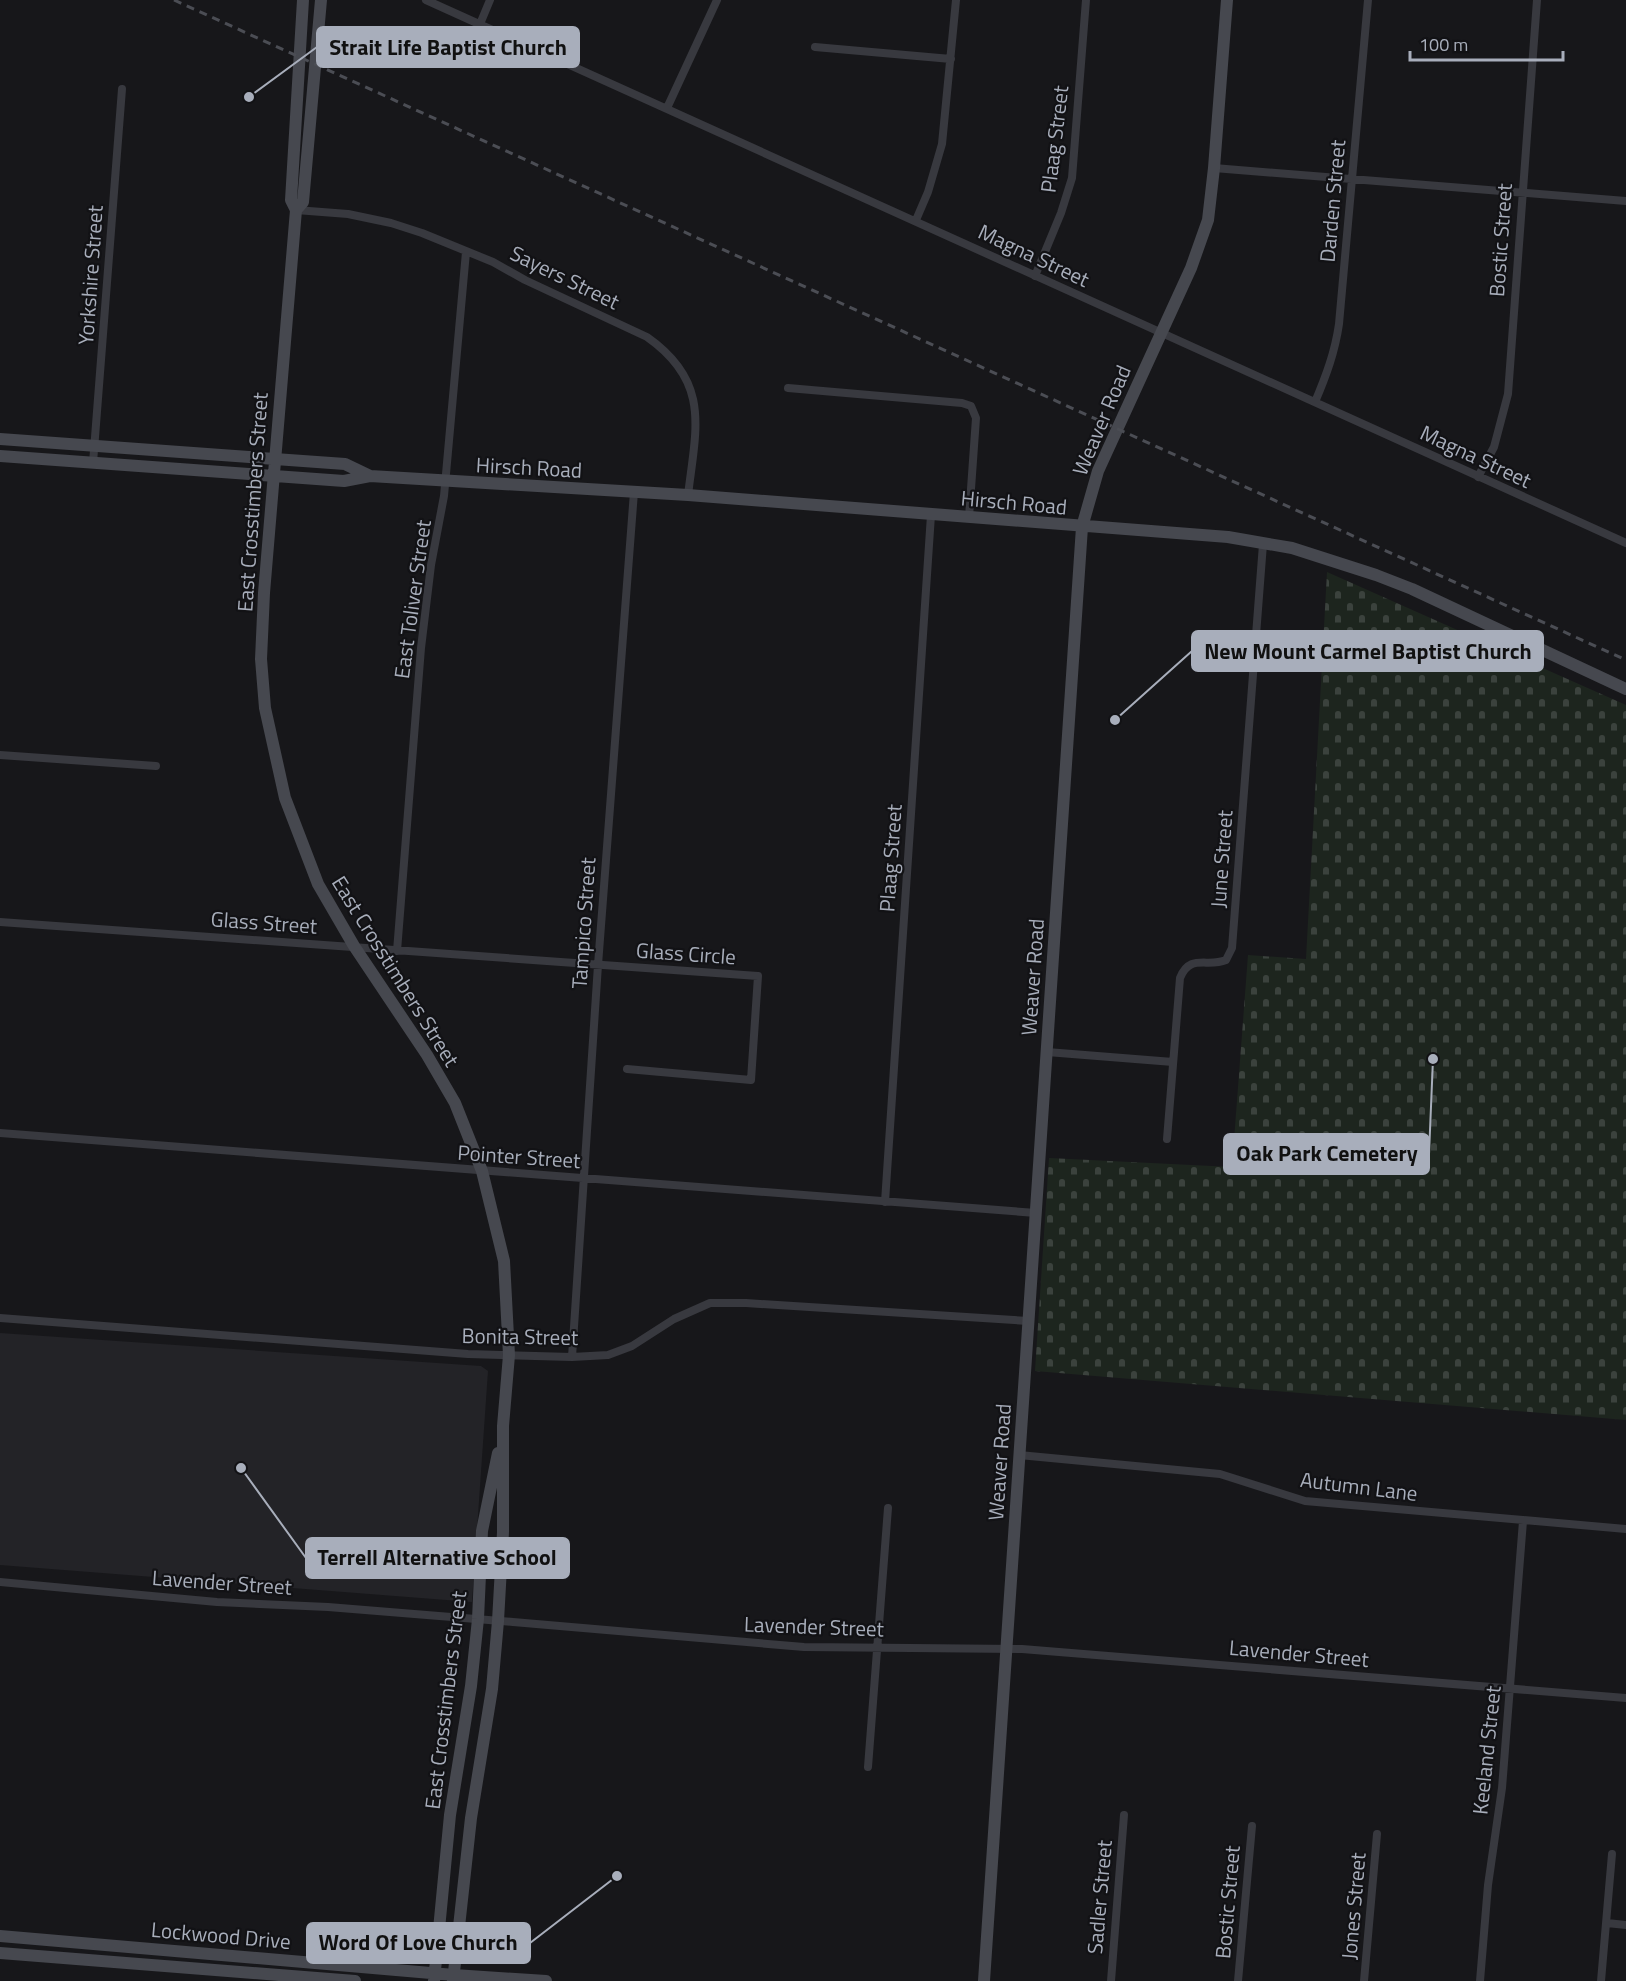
<svg xmlns="http://www.w3.org/2000/svg" width="1626" height="1981" font-family="'Titillium Web',sans-serif">
<defs>
<pattern id="cemetery-stones" width="16" height="16" patternUnits="userSpaceOnUse" patternTransform="scale(1.5)"><rect width="16" height="16" fill="#1d251e"/><path d="M2 7V4a2 2 0 0 1 4 0v3zM10 15v-3a2 2 0 0 1 4 0v3z" fill="#3b423d"/></pattern>
</defs>
<rect width="100%" height="100%" fill="#17171a"/>
<path fill="#232327" d="M0,1333l481,33 7,5 -16,231 -472,-37z"/>
<path fill="url(#cemetery-stones)" d="M1327,572l299,133v715l-591,-49 14,-213 183,9 16,-212 58,4z"/>
<g fill="none" stroke-linecap="round" stroke-linejoin="round">
<path stroke="#38393f" stroke-width="8" d="M426,0l1200,543
M480,24l10,-24
M815,47l136,12
M667,108l50,-108
M1214,168l412,33
M296,210l52,4 43,9 31,10 71,29 32,18 122,57c64,45 49,91 41,158
M916,220l12,-28 14,-48 14,-144
M1035,276l26,-63 11,-35 14,-178
M788,388l174,15 9,3 5,12 -7,99
M1315,402c11,-26 20,-50 24,-78l29,-324
M93,463l29,-374
M1478,477l16,-30 14,-53 29,-394
M0,755l156,11
M0,922l758,54 -7,104 -124,-11
M397,951l24,-303 10,-83 13,-69 22,-244
M1047,1052l126,10
M0,1133l1036,80
M1167,1139l13,-161c10,-25 27,-10 46,-18l6,-12 31,-404
M885,1202l46,-687
M0,1318l468,36 104,3 36,-2 24,-9 42,-27 36,-16h36l282,18
M572,1357l26,-392 36,-473
M1019,1455l201,19 85,27 321,28
M0,1582l217,20 111,5 185,15 291,25 218,2 604,49
M868,1767l20,-259
M1607,1923l19,2
M1111,1981l13,-166
M1238,1981l14,-155
M1364,1981l13,-147
M1480,1981l8,-96 14,-97 21,-267
M1601,1981l11,-127"/>
<path stroke="#46484f" stroke-width="12" d="M321,0l-18,202 -7,8 -32,383 -3,66 4,49 20,90 33,86 36,62 73,109 28,48 27,68 22,90 5,94 -6,71v106l-5,89 -6,68 -21,129 -18,163
M296,210l-5,-10 12,-200
M0,439l345,25 25,12
M0,456l344,25 26,-5 318,19 540,42 64,11 84,27 36,14 214,100
M0,1936l454,39 92,6
M0,1953l355,28
M434,1981l16,-166 21,-129 7,-67 4,-88 16,-78
M984,1981l98,-1454 16,-56 93,-203 17,-48 6,-52 13,-168"/>
<path stroke="#4b4d54" stroke-width="3" stroke-dasharray="8 6" stroke-linecap="butt" d="M174,0l1452,660"/>
</g>
<g text-anchor="middle" dominant-baseline="central" stroke-width="4.5" stroke-linejoin="round" paint-order="stroke">
<g font-size="21" fill="#a8aebb" stroke="#121215">
<text transform="translate(1054 139) rotate(-83)">Plaag Street</text>
<text transform="translate(1332 201) rotate(-85)">Darden Street</text>
<text transform="translate(1500 240) rotate(-86)">Bostic Street</text>
<text transform="translate(1034 255) rotate(25)">Magna Street</text>
<text transform="translate(90 275) rotate(-86)">Yorkshire Street</text>
<text transform="translate(565 277) rotate(26)">Sayers Street</text>
<text transform="translate(1101 420) rotate(-67)">Weaver Road</text>
<text transform="translate(1476 456) rotate(25)">Magna Street</text>
<text transform="translate(529 467) rotate(3)">Hirsch Road</text>
<text transform="translate(252 502) rotate(-86)">East Crosstimbers Street</text>
<text transform="translate(1014 502) rotate(5)">Hirsch Road</text>
<text transform="translate(412 599) rotate(-82)">East Toliver Street</text>
<text transform="translate(890 858) rotate(-86)">Plaag Street</text>
<text transform="translate(1221 859) rotate(-86)">June Street</text>
<text transform="translate(264 922) rotate(4)">Glass Street</text>
<text transform="translate(583 923) rotate(-86)">Tampico Street</text>
<text transform="translate(686 953) rotate(4)">Glass Circle</text>
<text transform="translate(396 971) rotate(58)">East Crosstimbers Street</text>
<text transform="translate(1032 977) rotate(-86)">Weaver Road</text>
<text transform="translate(519 1156) rotate(4)">Pointer Street</text>
<text transform="translate(520 1336) rotate(1)">Bonita Street</text>
<text transform="translate(999 1462) rotate(-86)">Weaver Road</text>
<text transform="translate(1359 1486) rotate(7)">Autumn Lane</text>
<text transform="translate(222 1582) rotate(4)">Lavender Street</text>
<text transform="translate(814 1626) rotate(2)">Lavender Street</text>
<text transform="translate(1299 1653) rotate(5)">Lavender Street</text>
<text transform="translate(445 1700) rotate(-83)">East Crosstimbers Street</text>
<text transform="translate(1486 1750) rotate(-84)">Keeland Street</text>
<text transform="translate(1099 1897) rotate(-85)">Sadler Street</text>
<text transform="translate(1227 1902) rotate(-85)">Bostic Street</text>
<text transform="translate(1353 1906) rotate(-85)">Jones Street</text>
<text transform="translate(221 1935) rotate(5)">Lockwood Drive</text>
</g>
</g>
<path fill="none" stroke="#a8aebb" stroke-width="2" d="M249 97L317 47M1115 720L1192 651M1433 1059L1429 1154M241 1468L306 1558M617 1876L530 1943"/>
<g fill="#a8aebb" stroke="#121215" stroke-width="2">
<circle cx="249" cy="97" r="6"/>
<circle cx="1115" cy="720" r="6"/>
<circle cx="1433" cy="1059" r="6"/>
<circle cx="241" cy="1468" r="6"/>
<circle cx="617" cy="1876" r="6"/>
</g>
<g fill="#a8aebb" stroke="#a8aebb" stroke-width="2">
<rect x="317" y="27" width="262" height="40" rx="6"/>
<rect x="1192" y="631" width="351" height="40" rx="6"/>
<rect x="1224" y="1134" width="205" height="40" rx="6"/>
<rect x="306" y="1538" width="263" height="40" rx="6"/>
<rect x="307" y="1923" width="223" height="40" rx="6"/>
</g>
<g font-size="22" text-anchor="middle" font-weight="bold" fill="#111">
<text x="448" y="55">Strait Life Baptist Church</text>
<text x="1368" y="659">New Mount Carmel Baptist Church</text>
<text x="1327" y="1161">Oak Park Cemetery</text>
<text x="437" y="1565">Terrell Alternative School</text>
<text x="418" y="1950">Word Of Love Church</text>
</g>
<path d="M1410 51v9h153v-9" fill="none" stroke="#a8aebb" stroke-width="3"/>
<text x="1419" y="51" font-size="18" fill="#a8aebb" stroke="#121215" stroke-width="4.5" paint-order="stroke">100 m</text>
</svg>
